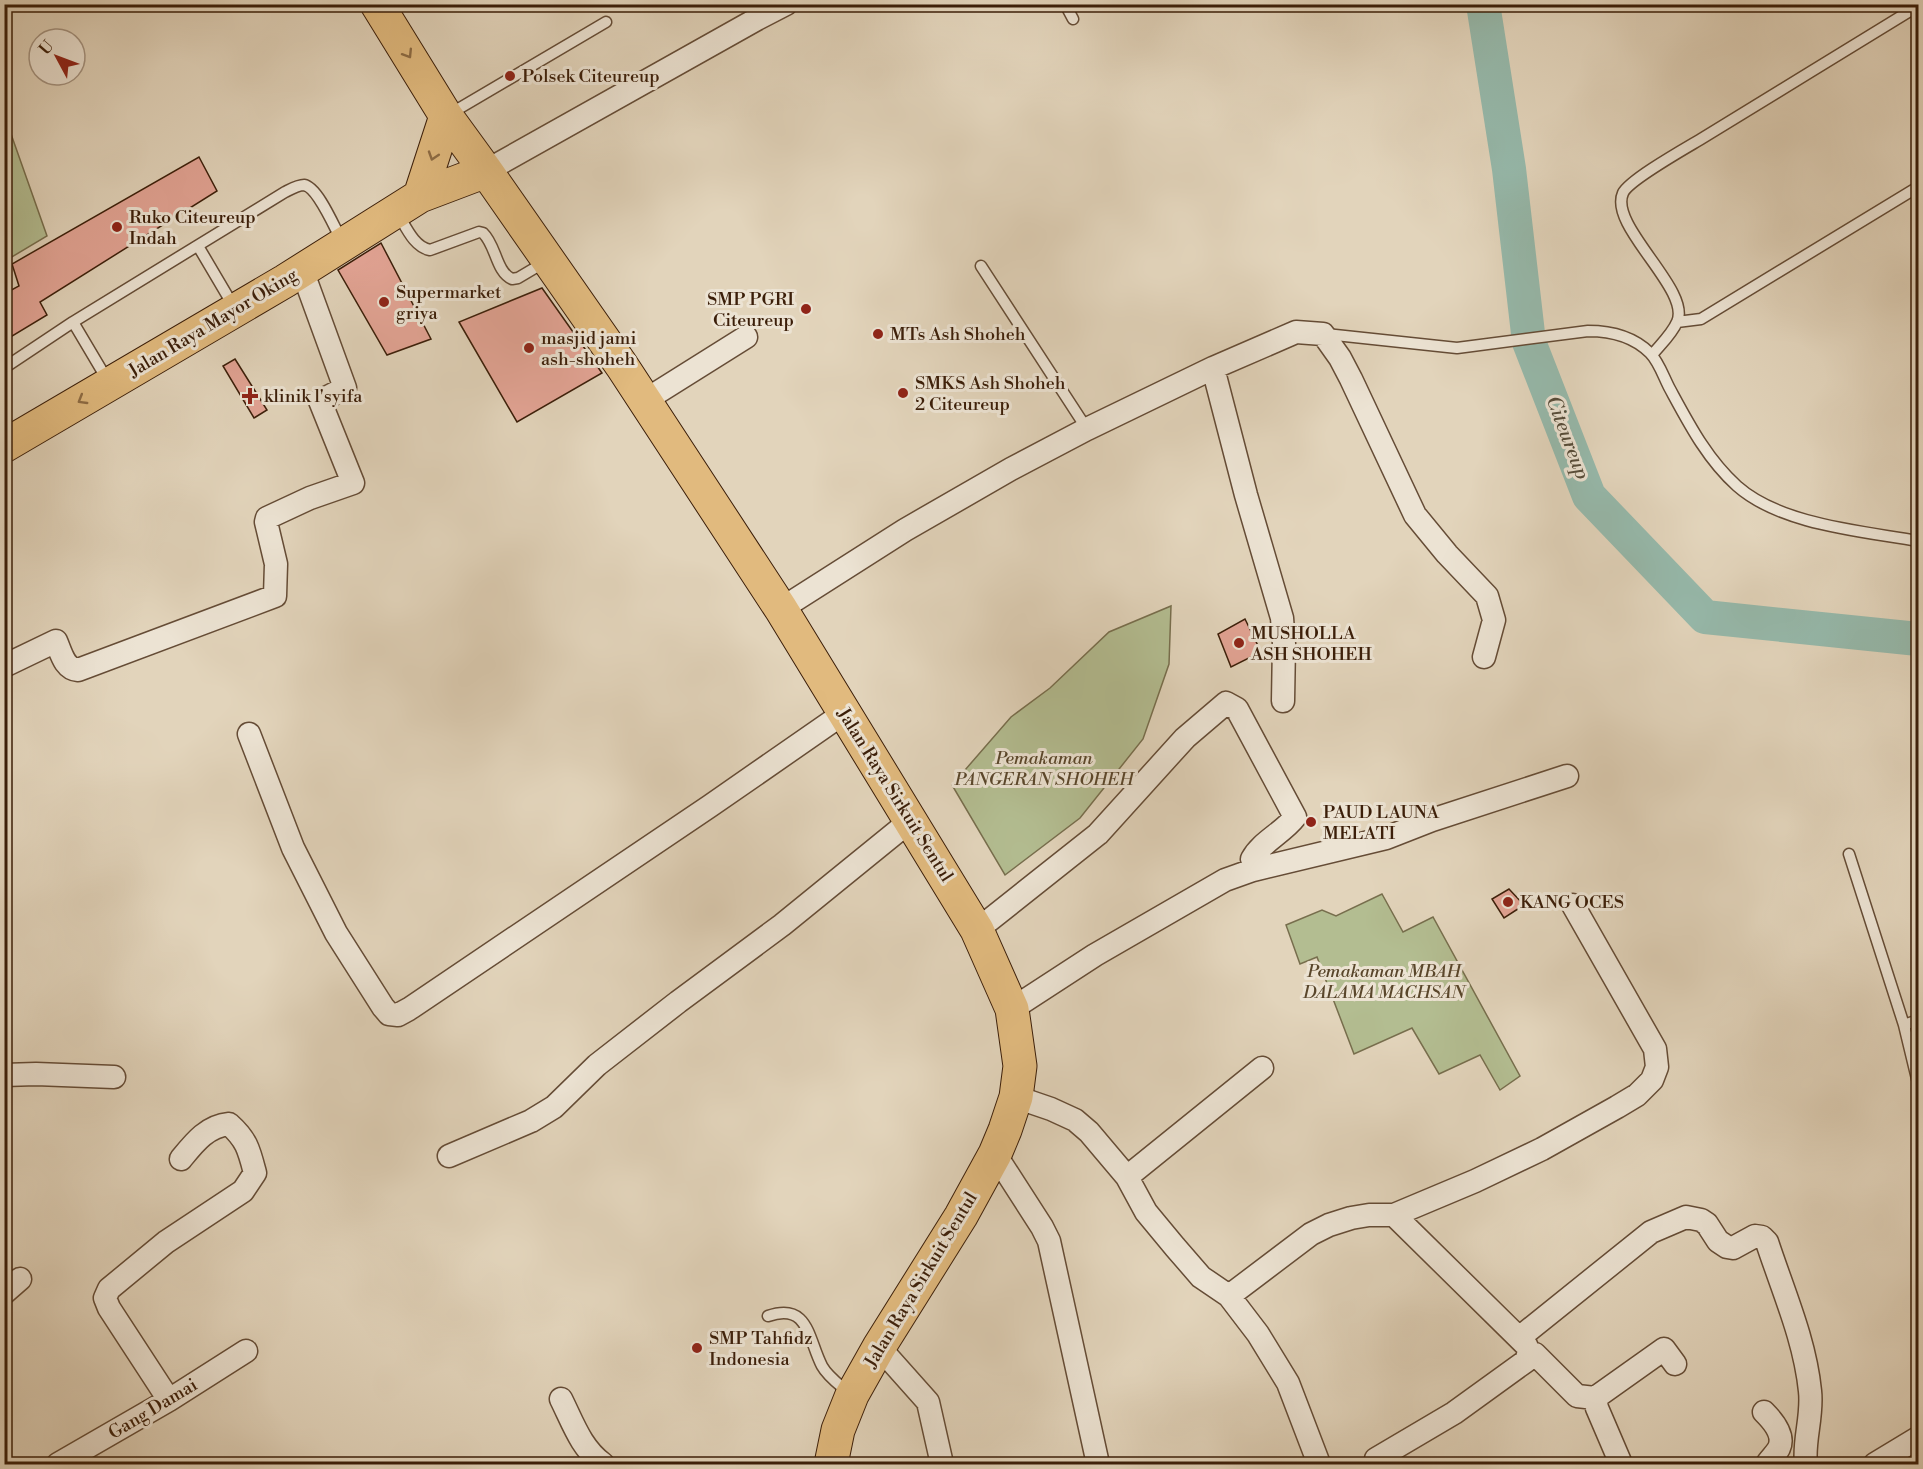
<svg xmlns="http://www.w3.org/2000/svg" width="1923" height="1469" font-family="'Libre Bodoni',serif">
<rect width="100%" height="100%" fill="#e2d4bb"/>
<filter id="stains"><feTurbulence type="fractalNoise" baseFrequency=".00333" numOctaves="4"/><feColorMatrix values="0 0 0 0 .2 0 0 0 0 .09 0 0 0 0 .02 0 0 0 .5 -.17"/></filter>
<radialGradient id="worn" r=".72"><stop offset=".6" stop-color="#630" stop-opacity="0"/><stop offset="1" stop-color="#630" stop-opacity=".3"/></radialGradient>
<path fill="#b3bd91" stroke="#776e4d" stroke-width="1.5" d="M5,117l42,119 -42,25h-1z
M1171,606l-2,58 -26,75 -63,79 -75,57 -53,-90 59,-68 39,-29 59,-56z
M1382,894l21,38 30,-15 87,159 -20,14 -20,-35 -41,19 -27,-46 -58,26 -37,-97 -17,7 -14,-39 36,-15 14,6z"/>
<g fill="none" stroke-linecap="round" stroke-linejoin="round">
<path stroke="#96b9ab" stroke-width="34" d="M1483,4l26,165 20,173 60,154 116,121 213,22"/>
</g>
<path fill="#e3a495" stroke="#3b1e09" stroke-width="1.5" d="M199,157l18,34 -177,111 7,13 -43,26v-47l15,-8 -7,-22z
M381,243l50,96 -44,16 -49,-85z
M542,288l60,85 -85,49 -58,-100z
M235,359l32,51 -13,8 -31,-52z
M1245,619l16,33 -30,15 -13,-33z
M1509,889l15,16 -20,13 -12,-19z"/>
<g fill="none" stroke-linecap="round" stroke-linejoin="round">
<g stroke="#654c36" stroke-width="13">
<path id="service" d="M749,4l8,15
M1065,4l8,15
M448,115l158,-93
M398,214c8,13 16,33 32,36l49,-18 4,1c13,12 13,39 29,46l6,-1 27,-16
M198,246l36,61
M981,266l106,163
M73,322l35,59
M1677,322l24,-3 217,-132
M1326,334l131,14 131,-17c23,0 45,5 62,22 9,9 14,25 20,36 19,35 37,70 67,97 44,39 125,45 181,55
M1652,355c8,-10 20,-21 25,-33 15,-32 -69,-96 -54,-129 6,-13 63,-45 78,-54 72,-44 145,-89 217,-133
M4,368l69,-46 212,-130c6,-3 13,-7 19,-7 14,2 31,44 38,56
M1849,854l55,171 14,-5
M1904,1025l14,58
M768,1316c41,-14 40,23 54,50 6,11 18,19 27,27"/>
</g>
<g stroke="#654c36" stroke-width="25">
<path id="minor" d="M486,171l271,-152 29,-15
M1213,368l33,127 36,123 2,26 -1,57
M644,401l102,-64
M781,609l124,-79 106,-61 76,-40 126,-61 83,-36 27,2 17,24 11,21 64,136 32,39 40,42 7,24 -10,37
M4,666l52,-25c5,11 8,28 22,29l197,-74 1,-32 -10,-42 1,-4 43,-20 43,-15 -33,-82 25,-13 -43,-118
M249,734l44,114 43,85 47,74 6,7 9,1 11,-6 301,-203 134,-93
M977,930l121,-96 87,-96 41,-35 11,6 58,108c-12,16 -33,24 -43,42l9,9
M1012,1009l83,-54 130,-75 28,-10 133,-32 46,-18 135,-44
M4,1075l32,-1 78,3
M1016,1097l35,12 24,11 14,12 38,45 19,35 29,35 26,30 28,19 29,38 30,49 31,81
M995,1154l47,73 7,14 49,223
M449,1156l82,-35 23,-14 43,-42 81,-63 104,-77 128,-104
M1127,1177l135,-109
M4,1293l16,-14
M1229,1296l82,-62 18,-9 22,-7 18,-3h25l81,-34 67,-32 75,-42 20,-12 15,-15 5,-13 -2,-18 -82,-144
M1519,1338l132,-106 35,-15 15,3 6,4 11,17 9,6 6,1 22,-12 7,1 5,5c16,49 38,98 43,149 3,25 -7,50 -4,73
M879,1347l49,55 14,62
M1529,1352l6,2 42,42 18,2
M561,1399c12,24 20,49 42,65
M169,1400l-60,-92 -4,-10 4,-9 57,-47 77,-51 12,-18c-6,-23 -8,-33 -26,-49 -22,2 -35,19 -48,35
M1764,1412c8,8 21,23 15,36 -3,6 -9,11 -12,16
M1376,1459l78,-46 72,-52 3,-9 -3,-7 -132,-130
M58,1464l111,-64 77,-49
M1621,1464l-24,-56 -2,-10 69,-49 11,15
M1875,1464l43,-26"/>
</g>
<g stroke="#3b1e09" stroke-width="35">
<path id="primary" d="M377,4l69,112 40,55 136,195 159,243 196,321 35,79 8,57 -4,31 -11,33 -10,24 -34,62 -82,131 -27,48 -14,35 -7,34
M420,196l26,-80
M4,446l281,-165 135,-85 66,-25"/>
</g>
<use href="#service" stroke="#ece3d3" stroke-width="10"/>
<use href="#minor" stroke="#ece3d3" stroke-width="22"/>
<use href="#primary" stroke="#e1ba7e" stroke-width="33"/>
</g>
<defs><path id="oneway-chevron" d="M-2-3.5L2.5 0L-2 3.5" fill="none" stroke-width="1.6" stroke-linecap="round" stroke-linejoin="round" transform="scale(1.5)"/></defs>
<g stroke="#8e6c44">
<use href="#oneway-chevron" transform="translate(408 54) rotate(58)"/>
<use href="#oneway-chevron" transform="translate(433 156) rotate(108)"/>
<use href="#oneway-chevron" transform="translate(82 400) rotate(149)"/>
</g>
<g fill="#8f2418" stroke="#ece3d3" stroke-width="2">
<circle cx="510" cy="76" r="6"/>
<circle cx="117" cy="227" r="6"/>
<circle cx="384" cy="302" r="6"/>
<circle cx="806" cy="309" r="6"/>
<circle cx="878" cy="334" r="6"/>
<circle cx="529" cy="348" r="6"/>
<circle cx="903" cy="393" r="6"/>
<path d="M247 387h6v6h6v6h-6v6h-6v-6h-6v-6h6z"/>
<circle cx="1239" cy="643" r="6"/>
<circle cx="1311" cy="822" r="6"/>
<circle cx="1508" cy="902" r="6"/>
<circle cx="697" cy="1348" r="6"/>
</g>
<g text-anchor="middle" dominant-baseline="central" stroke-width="6" stroke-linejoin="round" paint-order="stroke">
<g font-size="18" fill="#3b1e09" stroke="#ece3d3" text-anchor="start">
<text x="522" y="76">Polsek Citeureup</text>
<text x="129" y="217">Ruko Citeureup<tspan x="129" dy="21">Indah</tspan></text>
<text x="396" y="292">Supermarket<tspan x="396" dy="21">griya</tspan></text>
<text x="794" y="299" text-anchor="end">SMP PGRI<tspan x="794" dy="21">Citeureup</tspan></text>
<text x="890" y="334">MTs Ash Shoheh</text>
<text x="541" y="338">masjid jami<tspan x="541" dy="21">ash-shoheh</tspan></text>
<text x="915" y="383">SMKS Ash Shoheh<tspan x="915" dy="21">2 Citeureup</tspan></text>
<text x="264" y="396">klinik l'syifa</text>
<text x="1251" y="633">MUSHOLLA<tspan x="1251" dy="21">ASH SHOHEH</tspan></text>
<text x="1323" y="812">PAUD LAUNA<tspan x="1323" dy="21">MELATI</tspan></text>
<text x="1520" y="902">KANG OCES</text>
<text x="709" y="1338">SMP Tahfidz<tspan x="709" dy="21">Indonesia</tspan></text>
</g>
<g font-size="18" fill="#3b1e09" stroke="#ece3d3">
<text transform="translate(213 323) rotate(-31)">Jalan Raya Mayor Oking</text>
<text transform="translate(895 795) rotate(58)">Jalan Raya Sirkuit Sentul</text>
<text transform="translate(921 1280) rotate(-59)">Jalan Raya Sirkuit Sentul</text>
<text transform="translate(153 1409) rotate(-31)">Gang Damai</text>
</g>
<g font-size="18" font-style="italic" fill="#59462b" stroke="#ece3d3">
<text x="1044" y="758">Pemakaman<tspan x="1044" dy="21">PANGERAN SHOHEH</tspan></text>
<text x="1384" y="971">Pemakaman MBAH<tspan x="1384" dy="21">DALAMA MACHSAN</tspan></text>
</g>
<g font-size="20" font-style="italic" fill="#564c3a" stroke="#ece3d3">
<text transform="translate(1567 438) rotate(69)">Citeureup</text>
</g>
</g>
<rect width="1923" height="1469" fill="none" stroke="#e2d4bb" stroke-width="24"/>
<rect x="6" y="6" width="1911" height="1457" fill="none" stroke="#3b1e09" stroke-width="3"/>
<rect x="12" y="12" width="1899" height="1445" fill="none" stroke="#3b1e09" stroke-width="1.5"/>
<g transform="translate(57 57) rotate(311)"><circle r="28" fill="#ece3d3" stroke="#a59482" stroke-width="1.5"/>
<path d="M0-4.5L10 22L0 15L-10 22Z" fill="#8f2418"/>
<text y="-9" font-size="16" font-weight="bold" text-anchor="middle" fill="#3b1e09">U</text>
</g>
<rect width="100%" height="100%" filter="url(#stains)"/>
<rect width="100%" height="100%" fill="url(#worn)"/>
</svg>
